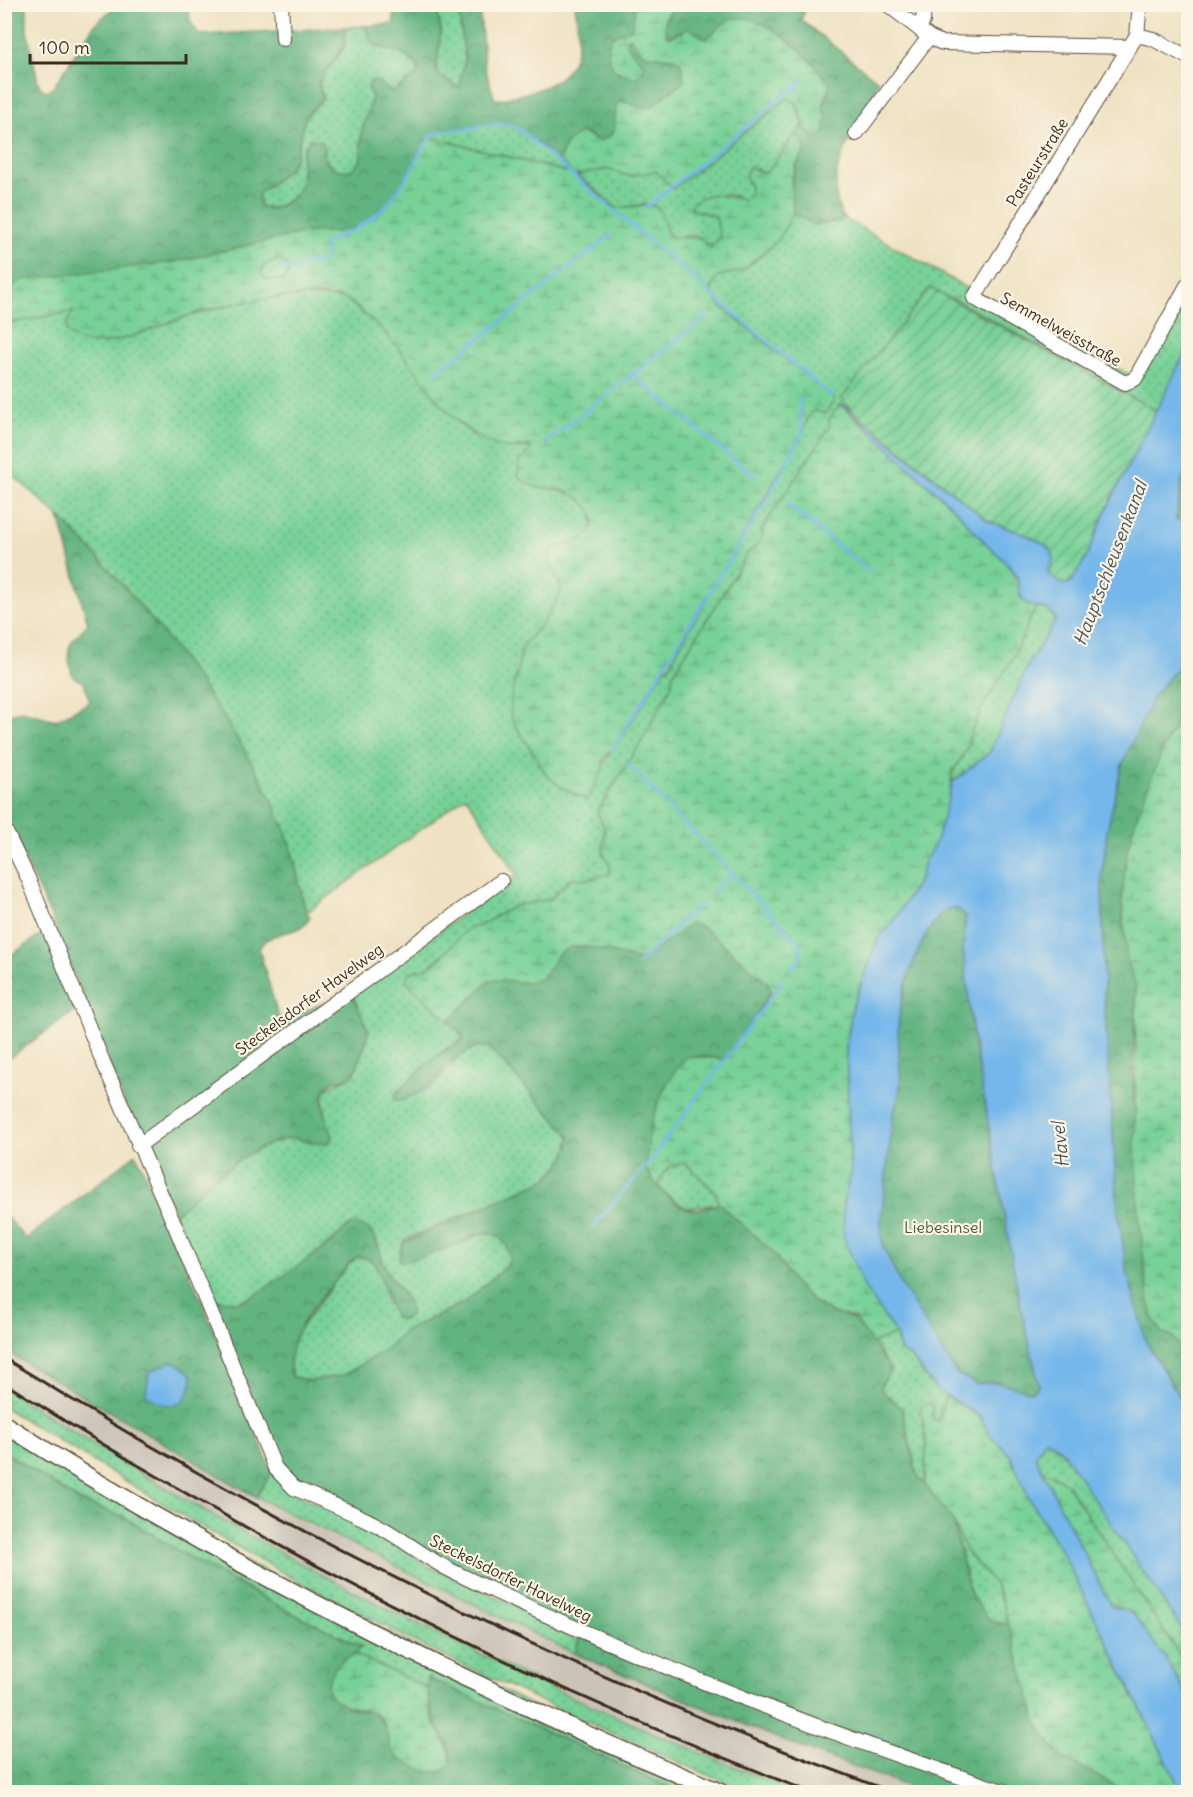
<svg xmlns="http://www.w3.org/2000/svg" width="1193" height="1797" font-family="Delius,sans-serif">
<defs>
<pattern id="grass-dots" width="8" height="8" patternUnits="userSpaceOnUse" patternTransform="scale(1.5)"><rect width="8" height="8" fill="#78d197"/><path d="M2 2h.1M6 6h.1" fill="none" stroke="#64aa7b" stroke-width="1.8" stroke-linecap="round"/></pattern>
<pattern id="forest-crowns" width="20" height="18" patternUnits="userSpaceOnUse" patternTransform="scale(1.5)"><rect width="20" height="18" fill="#62b380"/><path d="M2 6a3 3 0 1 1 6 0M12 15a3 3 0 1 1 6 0" fill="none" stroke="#529268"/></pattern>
<pattern id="wetland-marsh" width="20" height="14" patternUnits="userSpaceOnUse" patternTransform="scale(1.5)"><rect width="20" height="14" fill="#78d197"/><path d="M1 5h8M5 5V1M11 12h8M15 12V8" fill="none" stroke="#64aa7b"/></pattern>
<pattern id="garden-furrows" width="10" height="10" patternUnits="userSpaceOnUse" patternTransform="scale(1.5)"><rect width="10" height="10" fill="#78d197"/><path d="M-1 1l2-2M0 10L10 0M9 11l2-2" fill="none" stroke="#64aa7b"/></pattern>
</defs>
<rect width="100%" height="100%" fill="#fcf5e5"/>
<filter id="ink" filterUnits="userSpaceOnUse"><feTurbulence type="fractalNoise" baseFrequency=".0167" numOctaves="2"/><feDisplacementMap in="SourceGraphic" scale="12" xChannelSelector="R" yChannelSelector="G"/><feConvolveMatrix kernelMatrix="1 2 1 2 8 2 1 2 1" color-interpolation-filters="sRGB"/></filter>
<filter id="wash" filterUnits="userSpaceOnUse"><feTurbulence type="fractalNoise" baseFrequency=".008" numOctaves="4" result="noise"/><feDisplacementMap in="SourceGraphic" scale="24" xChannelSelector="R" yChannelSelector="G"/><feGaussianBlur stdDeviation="1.35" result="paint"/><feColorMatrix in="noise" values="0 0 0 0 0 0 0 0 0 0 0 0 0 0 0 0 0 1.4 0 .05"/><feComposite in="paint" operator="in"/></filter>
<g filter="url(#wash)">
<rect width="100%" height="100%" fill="#efe2c3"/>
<path fill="#cbc3b8" d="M4,1350l135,81 138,78 233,114 187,82 226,87h-126l-125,-49 -200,-91 -79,-39 -159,-86 -171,-101 -58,-38z"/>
<path fill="url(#grass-dots)" stroke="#5a7e5a" stroke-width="1.5" d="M435,5h23l7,54 -6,29 -19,-12 -4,-6 5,-40z
M365,26l7,18c15,8 37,7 47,24l-2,7 -24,17c-10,-2 -12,-10 -22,-11l-3,7 4,9 -11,37v26l-9,10c-12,3 -21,-2 -28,-12l1,-9 -15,-10c-24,27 16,49 -39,70l-11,-3 -2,-12c12,-11 30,-20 37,-36 6,-14 5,-29 11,-41 6,-10 14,-11 17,-22 -12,-20 14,-30 21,-48 2,-6 0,-14 1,-20z
M788,98l9,6 6,20 -35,47 -4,2 -8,-5 -6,16v11l-6,5 -18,-6 -27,18 16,4 5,14v8l-9,9 -16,-12 -19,3 -8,-4 -8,-23 -13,-7 -30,4 -41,-34 -146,-37 18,-8 58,-7 31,20 39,32 31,-5 22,7 27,-5 17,17z
M793,213l22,12 25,-4 2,-4 116,66 182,97 48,-89v56l-31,64 -205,-113 -111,100 11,12 -11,-6 -11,24 -66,97 -4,17 -12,11 -76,123v8l-28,53 -47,75 8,18 -2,23 7,11v10l-24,5 -15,-1 -20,21 -37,7 -34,20 -11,2 -12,14 -31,27 -16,3 50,59 3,8 -29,18 -39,37c10,-3 34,-6 41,-13 16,-17 25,-36 53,-34l81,89c0,19 -11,33 -25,44l-140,60c16,2 32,6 48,5 17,0 36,-26 51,-3 5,6 7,14 5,22l-44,38 -62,30 -11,13 -47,30 -36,6 -17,-4 -4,-18 4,-20 55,-73 10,-9c25,-3 26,30 30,47l20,-3 -22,-33 -9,-30 -26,-13c-20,19 -86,71 -111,77 -9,2 -20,-1 -28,-3l-36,-85c28,-25 94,-93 135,-72l17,-23c-10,-39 2,-29 27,-44l14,-38 -16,-43 165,-119 -51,-79 -160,117c-8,-30 -12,-64 -25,-93 -43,-96 -130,-208 -203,-284 -23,-24 -49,-46 -73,-68v-144l70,-13 43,29 70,-24 63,-16 58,-4 37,3 41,34 72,90 16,13 43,13 13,-3 -2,8 -10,7 19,26c19,1 58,8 55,34 0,7 -4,13 -8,17 -11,8 -24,4 -35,13 -4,17 10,26 11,42l-19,31 -19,21 25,132 28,19c35,-38 60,-81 87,-126l8,-5 8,-20 123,-211 8,-22 8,-2 16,-11 -115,-94 -7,-9c-1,-7 -1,-13 3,-18 6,-6 14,-3 22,-6 27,-13 43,-34 56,-59z
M280,260l6,5 3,9 -6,6h-17l-4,-5c-1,-12 8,-13 18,-15z
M1036,606l12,3 8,11 -29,47 -37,85 -37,30 -1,-9 17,-28 2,-13 11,-25 30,-47z
M686,1163l29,29 4,12 -33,4 -28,-20c4,-18 10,-23 28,-25z
M896,1334l3,16 11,6 20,27 15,13 -6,24h-6v-14l-12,2 5,31 -1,46 -8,-10 -15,-66 -21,-19v-4l9,-16 -18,-27z
M4,1388c250,163 516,295 793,404h-50l-172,-75 -142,-66 -139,-72 -99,-56 -190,-115z
M4,1432l56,35 644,325h-24l-252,-113 -1,9 -72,-34 6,-8 -79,-38 -102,-56 -56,-35 -45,-16 -74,-49z
M1046,1438c24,11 121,168 142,200v30l-121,-184 -26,-15 -6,-13z
M272,1472l8,12 8,6 89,40 56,38 147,66 -5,20 -319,-157z
M953,1521l14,32 27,30 16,41 -19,-2 -18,-23 -5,-13z"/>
<path fill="url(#forest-crowns)" stroke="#4e6e4f" stroke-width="1.5" d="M5,5h22v25l11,52 2,5 6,4 7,-3 42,-64 20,-17 6,-2h67l2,16 9,14 146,-8 -1,19 -26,37 5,16 -15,14 -5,11 -8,35 -6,10 -31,25 2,12c8,4 15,3 23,-2 35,-18 7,-42 27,-65l12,2c3,6 1,9 2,15 2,13 18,16 28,14l9,-10v-26l11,-37 -4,-9 3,-7c10,-2 12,9 22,11l24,-17 2,-7c-10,-17 -32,-16 -47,-24l-7,-18 29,-2 -1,-19h42l6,25 -5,40 4,6 19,12 6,-29 -7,-54h21l6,63 10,32c65,-12 92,-25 80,-95h60v18l-7,8 -8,2 -5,37 20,8 -2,-24 -7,-11 1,-5 3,-1c6,6 6,14 15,17 20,7 41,-5 38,28l-31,24 -10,2 -20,-8c-14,18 4,33 -24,41l-12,-8 -20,10 -7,18 -22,-19 -31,-20 -69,10c-12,10 -18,25 -26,39 -27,47 -47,65 -103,61l-134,30 -163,27 -6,14z
M673,5h129l4,3 -5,12 77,61 -6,16 2,7c-26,37 -50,67 -32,113l-2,4 -25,4 -22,-12c-3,-25 -2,-41 12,-62l-1,-7 -10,-7 9,-13 7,10 17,-17 -5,-11 7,-11 -63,-69 -27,-8 -7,1 -27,20 -10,-6 -14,-2 -13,6 -4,-11z
M1188,468v49l-3,3 -9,1 6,-42z
M59,517c80,79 177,201 222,303 13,29 17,63 25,93l4,3c-7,23 -38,9 -51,33l19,67 5,2 69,-24 17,37 -15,44c-7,5 -16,4 -23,8 -17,10 -3,40 2,53l-2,5c-16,8 -28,-6 -45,-2 -45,11 -78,45 -111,75l-39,-82 -84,-213 -47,-102v-101l16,-5 35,9 34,-18 -6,-20 -11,-5c-8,-30 -7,-31 15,-53z
M1188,656v44l-26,51 -35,99 -5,51 1,26 13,60 -3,78 6,149 9,84 6,23 9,12 9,3 16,22v53l-42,-69 -19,-71 -9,-60 -14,-216 -2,-120 5,-44 15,-66 31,-68z
M950,908l9,1 7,8 -3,31 10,88 47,268 19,81 -7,7 -42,-10 -14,2 -20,-11 -8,-9 -48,-81 -18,-39 -1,-22 12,-109c15,-33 2,-61 6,-95 3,-28 24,-96 51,-110z
M692,923l12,5 64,55 3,9 -43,65 -5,2 -24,-3 -41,47 -8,28 -4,38c9,14 23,33 40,39 10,4 23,-2 33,-4l54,48 21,31 19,18 7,6 38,14 33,49 -10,15v5l21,19 15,66 36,46 15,65 5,13 18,23 19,2 28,101 23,32 66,35h-204l-134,-49 -214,-89 5,-20 -280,-148 -23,-29 -66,-158 27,3 16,-6 76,-52 20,-19 6,-1 13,5c9,13 11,27 17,40 7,16 25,28 24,47l-7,4 -7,-2c-13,-17 -11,-64 -39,-61l-10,9c-24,33 -67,68 -55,111l17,4 36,-6 47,-30 11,-13 62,-30 44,-38c3,-18 -11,-36 -30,-30 -9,2 -17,9 -26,12 -16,6 -33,11 -50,16l-4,-3 4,-16 142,-63c14,-11 25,-25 25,-44l-81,-89 -12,-1 -28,16 -18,25 -30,14 -6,-2v-5l39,-37 27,-15 2,-6 -14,-15 41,-41c13,-2 25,3 37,2 14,-2 22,-19 30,-28 16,-17 63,1 81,6z
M45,932l30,79 -70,50 -1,-101z
M136,1154l65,145 71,173 -16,25 -242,-141 -9,-27 -1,-115 22,25z
M4,1452l75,49 45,16 56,35 102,56 79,38 -6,8 -13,5 3,48c10,2 20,3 29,7 11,4 16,34 27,46l47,-16c-15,-21 -21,-40 -20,-66l252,114h-675z"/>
<path fill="url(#wetland-marsh)" stroke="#5a7e5a" stroke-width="1.5" fill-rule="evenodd" d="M635,5h38l-8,14 1,16 5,2 18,-9 16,11c10,-6 18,-19 30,-21 31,-4 82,43 95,69l-8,19 5,11 -4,18 -5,2c-16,-3 -14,-21 -21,-33l-9,-6 -115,91 -17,-18 -27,5 -22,-7 -31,6 40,33 38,-3 6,6 8,23 8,4 25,-1 4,8 6,2 9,-9 -4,-22 -25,-7v-4c20,-18 31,-8 53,-5l6,-5v-11l-5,-7 4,-10 15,6 4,-2 26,-34h4l6,8 1,6 -9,14 -5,15 2,33 -14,26 -37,32 -24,5 -7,13 8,16 116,94 -10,15 -11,-4 -4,3 -8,21 -122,211 -9,20 -8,5 -44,72 -15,16 -1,11 -16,31 -22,-11 -17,-12 -37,-59v-20l12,-53 19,-21 19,-31c0,-16 -15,-25 -11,-42 11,-9 27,-5 37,-16 18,-18 -5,-38 -22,-44 -9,-3 -18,-2 -27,-4 -8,-2 -15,-5 -20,-11l1,-15 10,-7 2,-8c-8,-1 -16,4 -26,2 -65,-17 -87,-90 -135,-129 -7,-6 -16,-17 -25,-20 -38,-12 -124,5 -161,18 -26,9 -54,23 -82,26 -13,2 -23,-1 -34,-9 -4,-11 0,-15 6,-23l-69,13c-1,-17 0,-36 17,-44l152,-18 134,-30c81,5 84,-38 122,-95l144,37 -15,-13 7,-18 15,-11 17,9c28,-7 11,-22 21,-41l23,8 10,-2 31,-24c4,-37 -24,-19 -42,-30 -6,-4 -7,-10 -11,-15l-4,3c2,14 18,17 18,31l-9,7 -21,-8c-5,-9 -10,-25 -1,-34 5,-4 14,-4 19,-8zM280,260l7,5 2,9 -6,6h-17l-4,-5c-1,-12 8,-13 18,-15z
M841,404l120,111c17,27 60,48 59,82l9,8 7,1 -24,54 -30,47 -11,25 -2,13 -17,28 -3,27 -13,43 -12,19 -4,16 -27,44 -14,15 -26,68 -7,42 5,127 -8,29 18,77 35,54 -24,9 -18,-25 -24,-6 -17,-11 -19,-18 -21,-31 -54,-48 -4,-12 -29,-29c-18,2 -24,7 -28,25l-12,-19c1,-39 13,-85 42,-113l34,3 6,-2 43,-65 -3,-9 -64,-55 -12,-5 -50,37c-23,-3 -48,-18 -73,-12 -16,4 -16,22 -28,30 -13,9 -36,0 -51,2l-41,41 -41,-38 -1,-7c6,-8 14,-4 21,-9 17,-9 26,-28 41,-39l11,-2 34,-20 37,-7 20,-21 15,1 24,-5v-10l-7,-11 2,-23 -8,-18 47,-75 28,-53v-8l76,-123 12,-11 4,-17 65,-97v-9z
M1188,700v658l-16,-22 -9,-3 -9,-12 -6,-23 -9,-84 -4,-66 1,-161 -9,-28 -5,-58 5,-51 10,-34 25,-65z
M945,1396l35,20 9,18 21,21 20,46 32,51 120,240h-55l-66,-35 -8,-9 -15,-23 -38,-130 -6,-12 -27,-30 -14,-32 -28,-36 1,-46 -6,-31 9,-6 4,4v14h6z
M1041,1469l26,15 121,184v34l-65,-93 -13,-5z
M355,1654l72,34c1,13 3,26 9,38 7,15 17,22 14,40 -13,8 -20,8 -34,1 -9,-4 -17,-7 -23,-15 -7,-11 -5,-31 -16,-37 -13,-8 -60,-8 -47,-37 6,-13 11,-19 25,-24z"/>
<path fill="url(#garden-furrows)" stroke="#5a7e5a" stroke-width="1.5" d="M930,288l227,123c-21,40 -44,82 -61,122 -4,11 -18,49 -29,51 -8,2 -15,-6 -19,-12 2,-4 4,-9 5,-13 2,-20 -52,-31 -66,-39l-135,-110 -11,-11z"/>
<path fill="#75b7ea" stroke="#587084" stroke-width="1.5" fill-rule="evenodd" d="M1188,347v121l-6,11 -6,41h9l3,-3v139l-35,41 -31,68 -15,66 -5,44 2,120 14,216 9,60 19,71 42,69v227l-126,-187 -16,-13 -11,18 75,148c8,6 17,4 24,11l31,43 23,39v95h-6l-120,-240 -32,-52 -20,-45 -21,-21 -9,-18 -42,-25 -28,-35 -9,-4 -5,-18 -32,-47 -20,-49 -1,-35 8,-29 -5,-127 7,-42 26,-68 14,-15 27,-44 4,-16 12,-20 17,-60 37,-30 37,-85 29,-47c-9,-19 -24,-8 -34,-21 -5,-7 -1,-18 -7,-26 -16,-21 -39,-35 -54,-58l-120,-111 146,116c14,8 69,19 66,39 -1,4 -4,9 -5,14l11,10 8,1 5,-3 15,-25 18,-43zM950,908l9,1 7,8 -3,31 10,88 47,268 19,81 -7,7 -35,-10 -21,2 -20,-11 -56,-90 -18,-39 -1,-22 12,-109c15,-31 2,-62 6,-95 3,-28 24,-97 51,-110z
M171,1361l8,3 13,11c-2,32 -21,39 -46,19l3,-22z"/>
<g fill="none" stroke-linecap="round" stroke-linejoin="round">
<path stroke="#75b7ea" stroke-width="3" d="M646,207l156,-125
M281,270l40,-8 4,-6 -1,-12 2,-2c42,-16 63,-32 85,-72 8,-13 13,-29 26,-38l68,-9 14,6 312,267
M436,373l175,-138
M633,375l122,102
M545,443l162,-127
M787,504l83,68
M612,751l160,-260 30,-58 -2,-27 2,-9
M628,764l171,179 2,12 -9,14
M713,892l20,-19
M638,964l62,-60
M593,1227l61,-71 128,-174"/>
</g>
</g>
<g filter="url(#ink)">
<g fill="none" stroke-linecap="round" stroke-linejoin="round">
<g stroke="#564637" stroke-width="16">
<path id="minor" d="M281,4l2,35
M887,4l32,25
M1137,35l3,-31
M929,37l13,6 188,4
M1188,57l-35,-18 -16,-4 -163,263 151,85 10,-4 53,-95
M856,134l73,-97 -10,-8 4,-8 1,-17
M4,828l24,50 75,184 72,164 100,242 19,20c30,13 62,25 90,41 24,14 45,31 70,43 178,86 363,158 551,220
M138,1146l363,-265"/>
</g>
<g stroke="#564637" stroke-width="19">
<path id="major" d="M4,1424c227,145 468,264 716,368"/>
</g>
<use href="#minor" stroke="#fff" stroke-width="14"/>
<use href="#major" stroke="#fff" stroke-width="16"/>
<path stroke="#3b2a1e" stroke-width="3" d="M4,1358c281,175 578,322 889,434
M4,1383c256,163 524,300 806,409"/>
</g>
</g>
<g text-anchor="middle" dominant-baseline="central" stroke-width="4.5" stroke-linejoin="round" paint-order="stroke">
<g font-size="16" fill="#3b2a1e" stroke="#fcf5e5">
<text transform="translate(1037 162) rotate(-58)">Pasteurstraße</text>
<text transform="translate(1061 329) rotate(29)">Semmelweisstraße</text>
<text transform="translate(309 999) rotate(-36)">Steckelsdorfer Havelweg</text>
<text transform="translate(511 1578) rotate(26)">Steckelsdorfer Havelweg</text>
</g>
<g font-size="16" fill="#4d5c42" stroke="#fcf5e5">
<text x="943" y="1227">Liebesinsel</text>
</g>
<g font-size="18" font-style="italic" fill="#4c545b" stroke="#fcf5e5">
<text transform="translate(1110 563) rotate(-69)">Hauptschleusenkanal</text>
<text transform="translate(1060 1145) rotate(-96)">Havel</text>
</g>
</g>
<rect width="1193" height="1797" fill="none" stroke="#fcf5e5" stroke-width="24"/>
<path d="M30 54v9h156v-9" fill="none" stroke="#3b2a1e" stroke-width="3"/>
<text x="39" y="54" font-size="18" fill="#3b2a1e" stroke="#fcf5e5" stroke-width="4.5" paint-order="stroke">100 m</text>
</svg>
